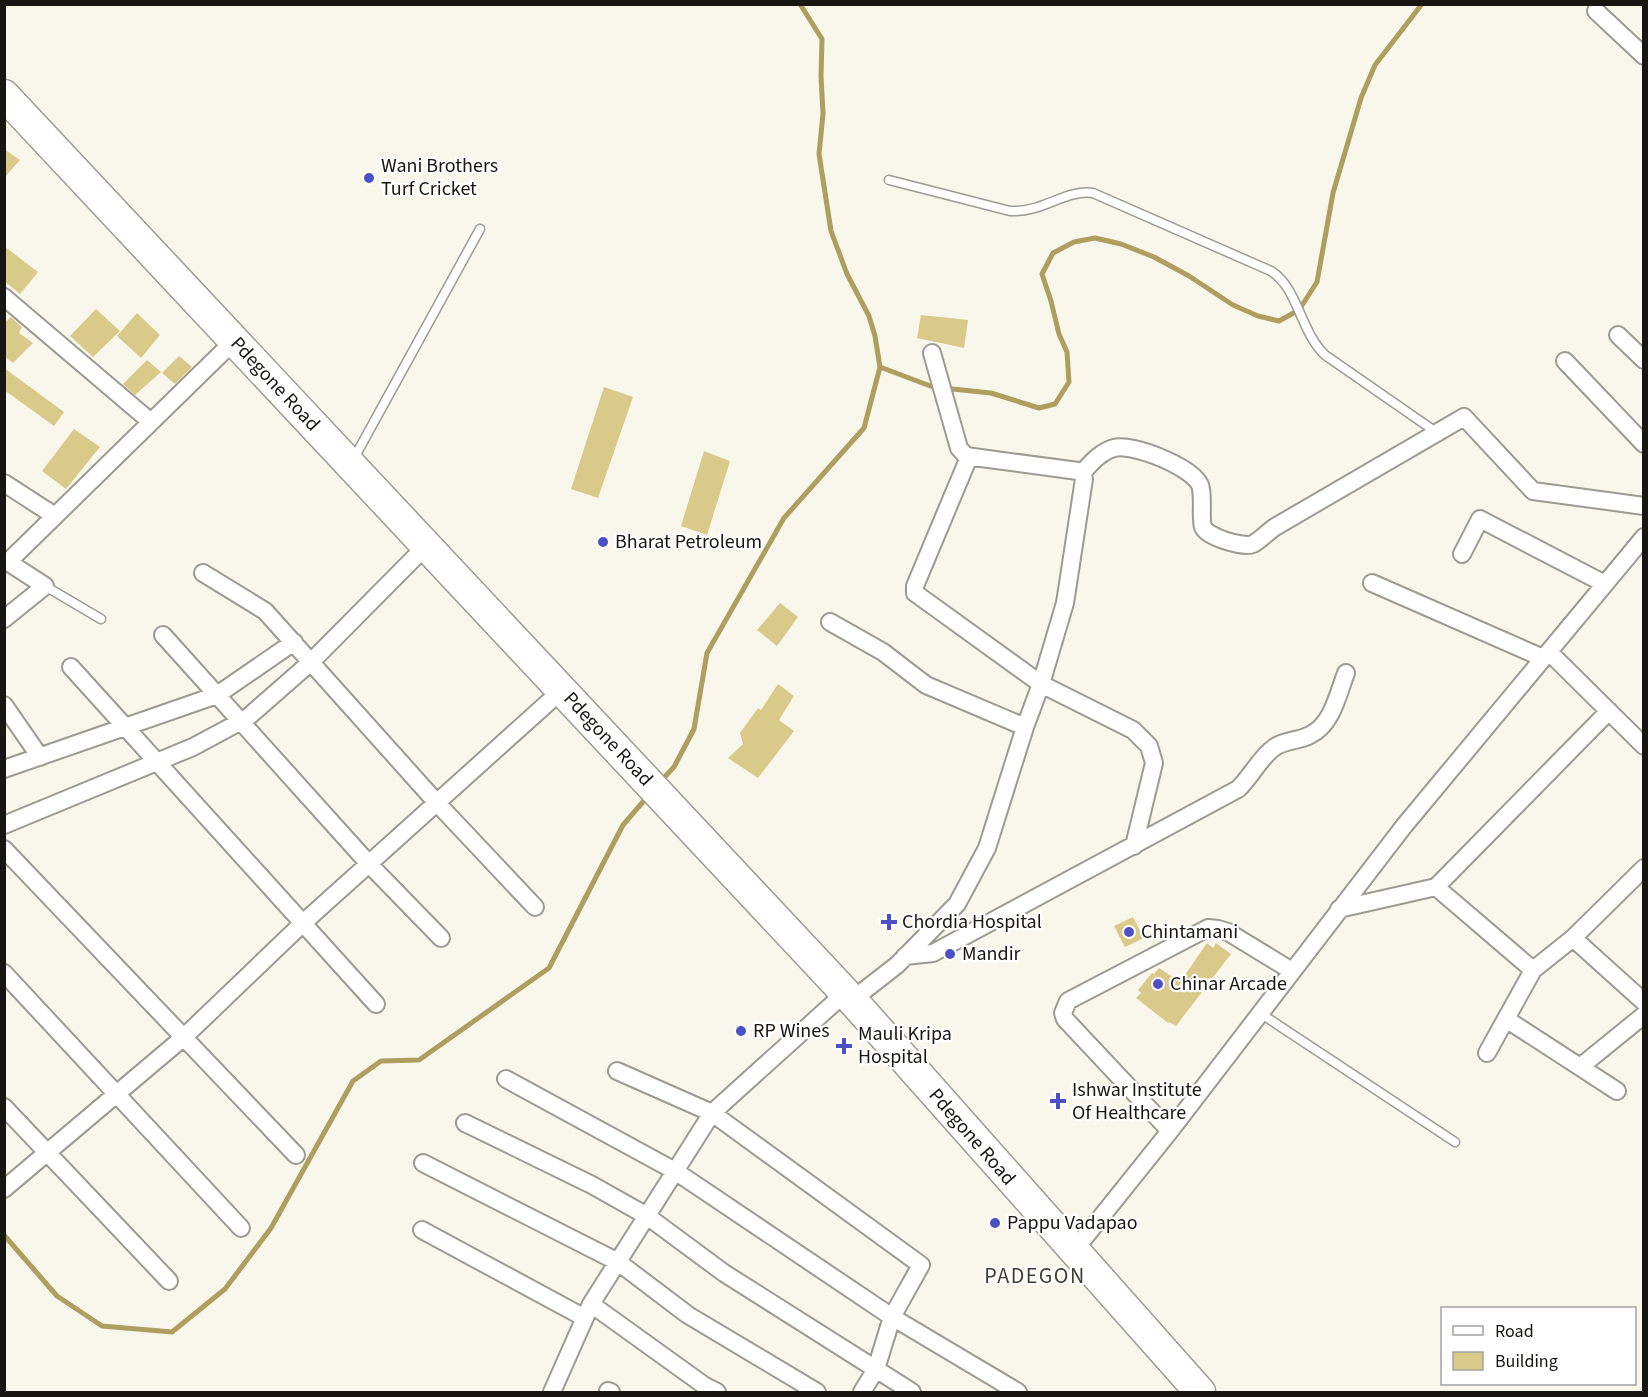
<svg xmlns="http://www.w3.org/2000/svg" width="1648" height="1397" font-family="'Source Sans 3',sans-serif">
<rect width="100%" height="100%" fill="#f9f6ec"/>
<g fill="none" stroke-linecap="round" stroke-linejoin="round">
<path stroke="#ae9f60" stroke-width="5" d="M880,367l53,20 58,6 48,15 16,-4 14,-22 -2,-30 -8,-18 -8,-33 -9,-27 11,-21 21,-11 21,-4 26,6 33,13 35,19 44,29 25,11 21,5 20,-11 18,-28 16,-89 28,-95 14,-33 47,-61
M660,782l14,-15 20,-38 13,-76 77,-135 80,-90 16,-61 -5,-31 -6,-20 -22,-42 -16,-43 -12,-77 4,-40 -2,-38 1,-37 -22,-35
M4,1235l53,61 45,30 70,6 53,-43 46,-61 82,-147 28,-20 38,-1 130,-92 74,-143 25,-29"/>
</g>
<path fill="#d9ca8a" d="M4,149l16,11 -16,18z
M4,246l34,26 -18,22 -16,-13z
M96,309l24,22 -27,26 -23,-21z
M137,313l23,22 -19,23 -24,-22z
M921,315l47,5 -4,28 -47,-10z
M11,317l11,10 -3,6 14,10 -20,20 -9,-7v-33z
M179,356l13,11 -17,17 -13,-11z
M147,360l14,12 -26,23 -12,-11z
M4,368l60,44 -10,14 -50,-36z
M604,387l29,10 -35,101 -27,-9z
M74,429l26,18 -34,42 -24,-18z
M704,451l26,10 -23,74 -26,-9z
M780,603l18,14 -21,29 -20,-16z
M778,684l16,12 -15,24 15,11 -36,47 -30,-20 15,-14 -3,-11 18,-25 3,2z
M1133,917l11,21 -19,9 -11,-21z
M1207,943l6,5 3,-5 15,11 -55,72 -7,-4 -1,1 -32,-25 5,-5 -3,-3 14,-17 2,1 5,-6 21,14z"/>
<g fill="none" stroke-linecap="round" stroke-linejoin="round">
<g stroke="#9d9b91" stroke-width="11">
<path id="lane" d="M889,180l121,31c32,2 56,-22 83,-18l178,78c27,17 29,60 54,84l111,77
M353,460l127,-231
M45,586l56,33
M1260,1013l195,129"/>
</g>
<g stroke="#9d9b91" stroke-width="20">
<path id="street" d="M1596,11l48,45
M4,297l147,125
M1618,335l26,25
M1565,361l79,83
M969,457l-54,129v7l126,91 92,46 16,16 5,17 -20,83
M1082,473c9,-10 18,-21 32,-25 19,-5 78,19 86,37 4,11 0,33 3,42 4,10 40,21 50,17 7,-4 15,-12 22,-17l189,-110 69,74 111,15
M4,483l51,33
M1462,554l18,-35 125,65
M203,573l62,38 172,192 98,104
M1372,583l171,75
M4,619l41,-33 -37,-24 227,-222
M830,622l53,30 43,33 99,42
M163,635l206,229 72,74
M1549,652l95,94
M71,667l305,337
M4,705l36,52
M4,769l213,-74 77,-53
M4,825l189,-78 54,-29 64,-56 116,-117
M4,849l292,306
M1436,887l173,-176
M1339,909l97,-22 97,83 40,-32 71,64
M1573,938l71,-70
M905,956l28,-3 305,-164c13,-12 22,-32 37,-42 10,-7 24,-6 35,-12 22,-10 28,-41 36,-62
M4,973l237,255
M852,1000l45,-35 60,-61 30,-56 38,-121 16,-43 24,-81 19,-124 -2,-6 -4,-2 -112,-15 -7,-8 -27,-95
M1506,1019l111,72
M1487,1053l46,-83
M1580,1067l64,-52
M617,1071l95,42 209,152 -29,52 -16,52 -14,23
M506,1079l169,92 217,146 126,75
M4,1107l165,174
M465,1123l127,62 55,31 77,57 188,119
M1170,1131l-105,-112 -2,-6 5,-12 140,-73 10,1 10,3 64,39
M423,1163l195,99 70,53 129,77
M4,1189l180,-152 119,-114 259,-233
M422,1230l163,88
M1073,1252l97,-121 234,-305 240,-289
M591,1304l114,82 12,6
M608,1391l3,1
M552,1392l39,-88 121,-191 133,-120"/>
</g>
<g stroke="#9d9b91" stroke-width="33">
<path id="highway" d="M4,95l848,905 348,392"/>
</g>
<use href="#lane" stroke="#fff" stroke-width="8"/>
<use href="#street" stroke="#fff" stroke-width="16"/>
<use href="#highway" stroke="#fff" stroke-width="30"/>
</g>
<g fill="#4c4fc5" stroke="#fff" stroke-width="2">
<circle cx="369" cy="178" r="6"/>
<circle cx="603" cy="542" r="6"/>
<path d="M886 913h6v6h6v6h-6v6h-6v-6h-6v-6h6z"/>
<circle cx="1129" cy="932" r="6"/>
<circle cx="950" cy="954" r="6"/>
<circle cx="1158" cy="984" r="6"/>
<circle cx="741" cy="1031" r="6"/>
<path d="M841 1037h6v6h6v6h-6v6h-6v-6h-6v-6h6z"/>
<path d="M1055 1092h6v6h6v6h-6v6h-6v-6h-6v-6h6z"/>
<circle cx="995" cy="1223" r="6"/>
</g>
<g text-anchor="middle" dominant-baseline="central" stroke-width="4.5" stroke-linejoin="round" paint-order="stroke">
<g font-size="20" fill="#171612" stroke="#fff" text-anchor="start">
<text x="381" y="166">Wani Brothers<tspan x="381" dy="23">Turf Cricket</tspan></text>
<text x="615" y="542">Bharat Petroleum</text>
<text x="902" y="922">Chordia Hospital</text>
<text x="1141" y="932">Chintamani</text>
<text x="962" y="954">Mandir</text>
<text x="1170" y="984">Chinar Arcade</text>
<text x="753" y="1031">RP Wines</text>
<text x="858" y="1034">Mauli Kripa<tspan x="858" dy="23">Hospital</tspan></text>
<text x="1072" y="1090">Ishwar Institute<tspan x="1072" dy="23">Of Healthcare</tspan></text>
<text x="1007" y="1223">Pappu Vadapao</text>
</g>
<g font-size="20" fill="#171612" stroke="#fff">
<text transform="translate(275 384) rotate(47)">Pdegone Road</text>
<text transform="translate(608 739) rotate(47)">Pdegone Road</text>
<text transform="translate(972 1137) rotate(49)">Pdegone Road</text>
</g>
<g font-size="22" letter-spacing="1.5" fill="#3f3d35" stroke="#fff">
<text x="1035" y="1276">PADEGON</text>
</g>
</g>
<rect width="1648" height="1397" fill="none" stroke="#171612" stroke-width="12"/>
<rect x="1441" y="1307" width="195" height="78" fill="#ffffff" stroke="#a2a2a0" stroke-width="1.5"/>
<rect x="1453" y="1326" width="30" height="9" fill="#ffffff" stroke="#a2a2a0" stroke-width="1.5"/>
<text x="1495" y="1337" font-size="18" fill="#171612">Road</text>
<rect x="1453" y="1352" width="30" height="18" fill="#d9ca8a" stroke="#a2a2a0" stroke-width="1.5"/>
<text x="1495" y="1367" font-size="18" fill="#171612">Building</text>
</svg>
